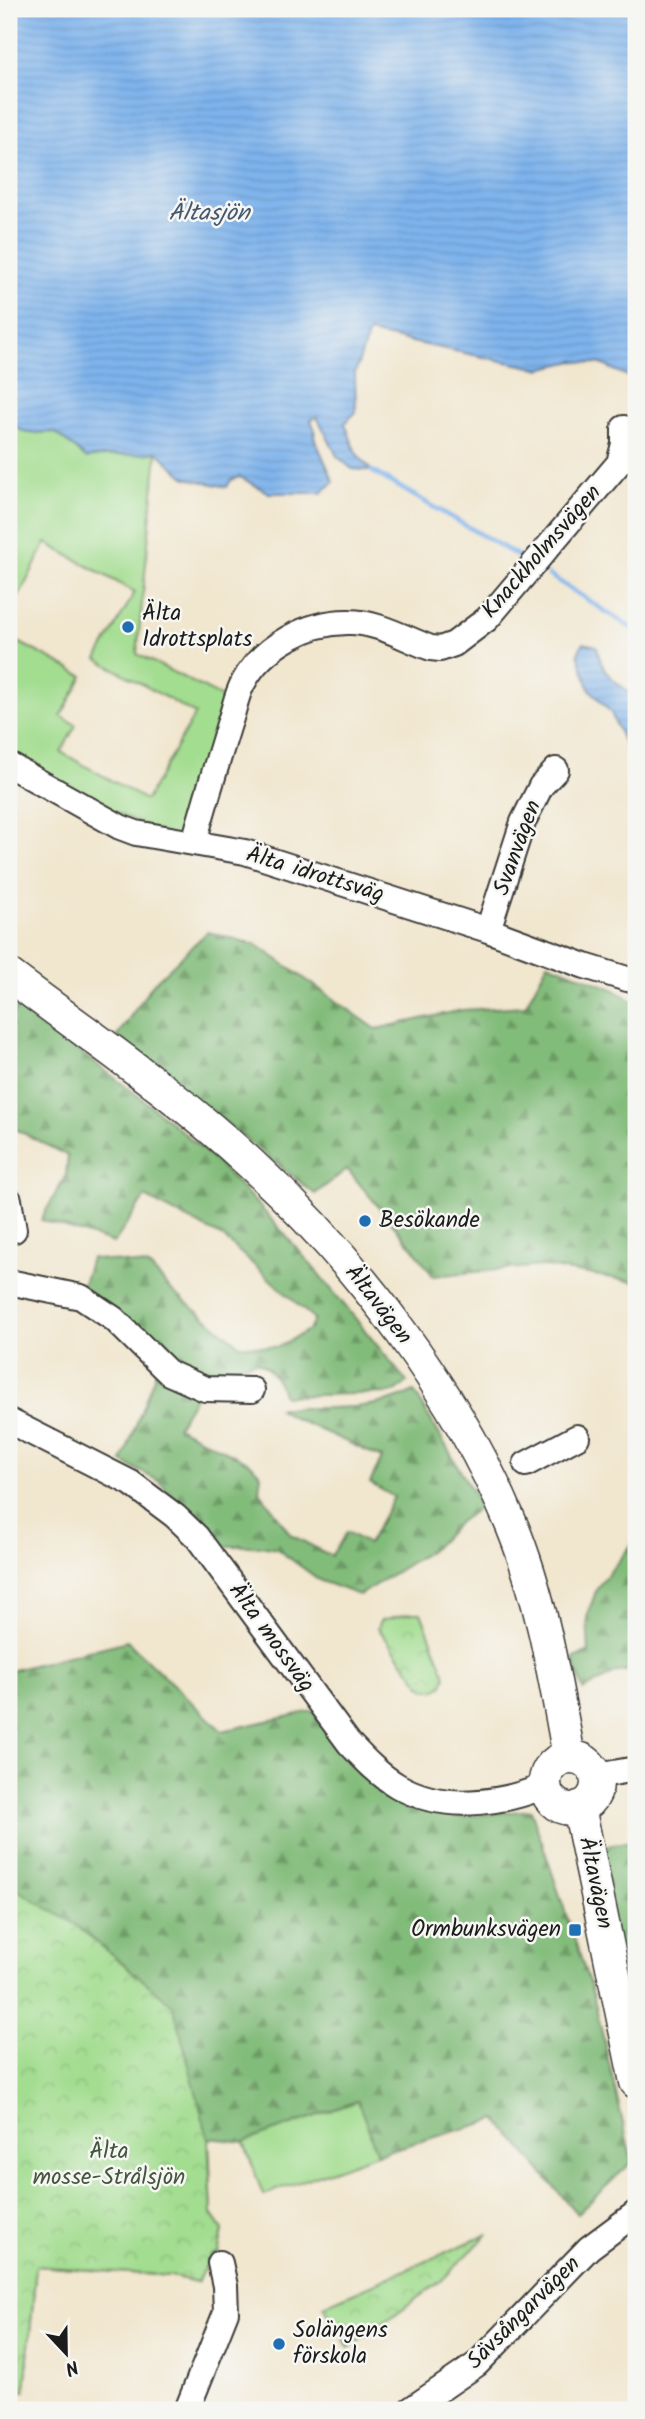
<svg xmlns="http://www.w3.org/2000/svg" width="645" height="2419" font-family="Kalam,sans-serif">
<defs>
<pattern id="forest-firs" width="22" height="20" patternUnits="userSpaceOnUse" patternTransform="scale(1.75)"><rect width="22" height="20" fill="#82bc7a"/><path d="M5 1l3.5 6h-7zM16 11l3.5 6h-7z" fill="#6a9863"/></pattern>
<pattern id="park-crowns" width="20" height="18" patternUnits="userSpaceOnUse" patternTransform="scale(1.75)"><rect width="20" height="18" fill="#a3dd90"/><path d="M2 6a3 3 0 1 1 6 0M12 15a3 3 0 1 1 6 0" fill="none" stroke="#8cbd7c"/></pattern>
<pattern id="water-rules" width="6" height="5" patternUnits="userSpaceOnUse" patternTransform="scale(1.75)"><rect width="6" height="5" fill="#7eb3ec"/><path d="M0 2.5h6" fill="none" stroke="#6c99ca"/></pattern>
</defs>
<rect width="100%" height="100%" fill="#f6f6f2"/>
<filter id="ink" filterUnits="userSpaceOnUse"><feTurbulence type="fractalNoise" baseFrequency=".0143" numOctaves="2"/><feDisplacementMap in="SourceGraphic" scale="14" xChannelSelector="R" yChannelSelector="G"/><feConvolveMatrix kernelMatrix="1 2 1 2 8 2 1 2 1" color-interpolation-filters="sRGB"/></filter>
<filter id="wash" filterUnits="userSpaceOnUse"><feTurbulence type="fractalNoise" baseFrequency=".00686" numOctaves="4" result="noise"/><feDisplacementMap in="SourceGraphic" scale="28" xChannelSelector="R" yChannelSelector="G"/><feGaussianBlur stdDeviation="1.57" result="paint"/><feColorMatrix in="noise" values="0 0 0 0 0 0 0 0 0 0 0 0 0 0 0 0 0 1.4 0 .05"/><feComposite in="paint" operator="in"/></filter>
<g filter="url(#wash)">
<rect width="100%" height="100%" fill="#f1e6ce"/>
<path fill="url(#forest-firs)" stroke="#4f6c4b" stroke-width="2" d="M207,932l50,13 119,84 86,-19 63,-4 23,-43 65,26 23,14v279l-95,-16 -108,10 -19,-27 -67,-80 -32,25 -198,-158 36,-52z
M18,1006c65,49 133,96 193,151 72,69 133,148 196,225l-10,9 -7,2 -106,3c-6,-15 -12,-27 -27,-35l-16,4 -30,12 -16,-4 -34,-22 -79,-64 9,-29 58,8 23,25 68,54 38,2 32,-18 4,-10 -91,-82 -78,-40 -31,46 -73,-23 25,-45 2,-19 -59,-30v-106z
M156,1372l40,21 -2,6 -17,28 73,36 11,12 -2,15 32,45 40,21 16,-24 21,12 26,-47 -24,-14 12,-25 -88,-40 -17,-10c44,-1 97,5 137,-17l67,115 -22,16 -25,26 -75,47 -38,-14 -44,-32 -17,-3h-40l-61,-65 -37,-19z
M636,1539v131l-19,2 -34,18 -10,-31 16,-8 -2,-34 10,-29z
M127,1641l95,90 90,-20 47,62 47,31 50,13 75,-7 62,184 39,168 -55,52 -80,-95 -120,35 -20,-53 -113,41 -35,-4 3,76 11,16 -5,23 -7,2 -14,27 -26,-6 -135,-10 -11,125 -16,-1v-719z
M636,1840v120l-13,23 -28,-135z"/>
<path fill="url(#park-crowns)" stroke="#607c56" stroke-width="2" d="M411,1613h10l25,63 -3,9 -8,5 -10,-1 -5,-5 -42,-56 3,-8z
M9,1885l67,40 97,80 35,133 4,76 11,16 -5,23 -7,2 -14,27 -26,-6 -135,-10 -11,125 -16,-1z
M488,2234l-46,46 -93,68 -26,-42z"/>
<path fill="#a3dd90" stroke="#607c56" stroke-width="2" d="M9,424l18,9 28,-1 31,26c24,-5 47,-2 71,-6l-20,202 89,45 -47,142 -170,-76v-128l74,39 -22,40 15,9 -15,27 85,48 49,-86 -98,-55 38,-67 -89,-49 -37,73z
M358,2101l19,53 -114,41 -19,-53z"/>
<path fill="url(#water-rules)" stroke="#4d6884" stroke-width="2" d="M9,9h627v371l-35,-16 -27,-3 -34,8 -171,-36 -14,40 1,39 -11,11 11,30 16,18 -20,-2 -15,-13 -20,-39 -6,3 4,10 -1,7 20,45 -13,11h-52l-29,-16 -9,3 -4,7 -41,-9 -29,-26c-24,4 -47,2 -71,6l-31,-26 -28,1 -18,-9z
M583,643l14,3c3,26 19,37 39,51v74l-25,-58 -22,-25 -11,-35z"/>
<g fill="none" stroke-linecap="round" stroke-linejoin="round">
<path stroke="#7eb3ec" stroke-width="5" d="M372,471l146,85
M549,575l87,56"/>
</g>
</g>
<g filter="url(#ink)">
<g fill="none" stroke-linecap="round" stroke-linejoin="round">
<g stroke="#3c3a37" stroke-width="28">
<path id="minor" d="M9,765l111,62 16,6 109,19 243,78 97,36 42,13
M194,842c11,-40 23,-79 35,-118 5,-13 7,-29 14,-41 19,-37 66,-62 107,-61 27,0 56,17 81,26l9,1 14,-5 33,-25 132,-156 5,-19v-16
M488,930l35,-108 18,-36 15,-16
M9,1200l5,30
M9,1282l72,15 33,22 55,54 36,16 47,1
M9,1421l122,62 44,33 22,21 152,206c15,16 30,32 49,43 45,26 102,18 147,0
M526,1464l51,-27
M596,1776l40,-7
M187,2410l39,-98 -1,-26 -5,-23
M410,2410l67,-46 112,-116 47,-35"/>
</g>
<g stroke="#3c3a37" stroke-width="35">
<path id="major" d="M9,975c81,61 167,119 242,189 106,97 206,229 261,362 30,73 43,154 57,231
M545 1783a26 26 0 1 1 52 0a26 26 0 1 1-52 0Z
M579,1807l57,275"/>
</g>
<use href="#minor" stroke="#fff" stroke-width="24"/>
<use href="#major" stroke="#fff" stroke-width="32"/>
</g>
</g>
<g fill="#1f6fb2" stroke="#f6f6f2" stroke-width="2.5">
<circle cx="128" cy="627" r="7"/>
<circle cx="365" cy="1221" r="7"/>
<rect x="568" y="1923" width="14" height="14" rx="3.5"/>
<circle cx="279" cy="2344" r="7"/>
</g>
<g text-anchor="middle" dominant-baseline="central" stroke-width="5" stroke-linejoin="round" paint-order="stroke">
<g font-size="23" fill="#1c1c1c" stroke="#f6f6f2">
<text transform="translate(542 552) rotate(-49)">Knackholmsvägen</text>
<text transform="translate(518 848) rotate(-70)">Svanvägen</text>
<text transform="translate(315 875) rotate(17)">Älta idrottsväg</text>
<text transform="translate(378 1305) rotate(52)">Ältavägen</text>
<text transform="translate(271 1638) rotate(54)">Älta mossväg</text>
<text transform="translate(595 1883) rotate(78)">Ältavägen</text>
<text transform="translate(524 2313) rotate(-45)">Sävsångarvägen</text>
</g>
<g font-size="23" fill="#1c1c1c" stroke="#f6f6f2" text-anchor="start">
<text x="142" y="614">Älta<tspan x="142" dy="26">Idrottsplats</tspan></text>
<text x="379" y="1221">Besökande</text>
<text x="561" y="1930" text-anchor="end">Ormbunksvägen</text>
<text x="293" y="2331">Solängens<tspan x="293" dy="26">förskola</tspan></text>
</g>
<g font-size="23" fill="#44563f" stroke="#f6f6f2">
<text x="109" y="2152">Älta<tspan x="109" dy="26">mosse-Strålsjön</tspan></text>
</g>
<g font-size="24" font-style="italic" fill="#43586f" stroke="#f6f6f2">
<text x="209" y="213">Ältasjön</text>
</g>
</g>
<rect width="645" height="2419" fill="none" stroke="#f6f6f2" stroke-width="35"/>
<g transform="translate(66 2353) rotate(158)" stroke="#f6f6f2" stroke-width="5" paint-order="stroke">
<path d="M0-5L12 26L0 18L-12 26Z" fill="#1c1c1c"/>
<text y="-10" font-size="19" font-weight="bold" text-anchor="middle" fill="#1c1c1c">N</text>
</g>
</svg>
